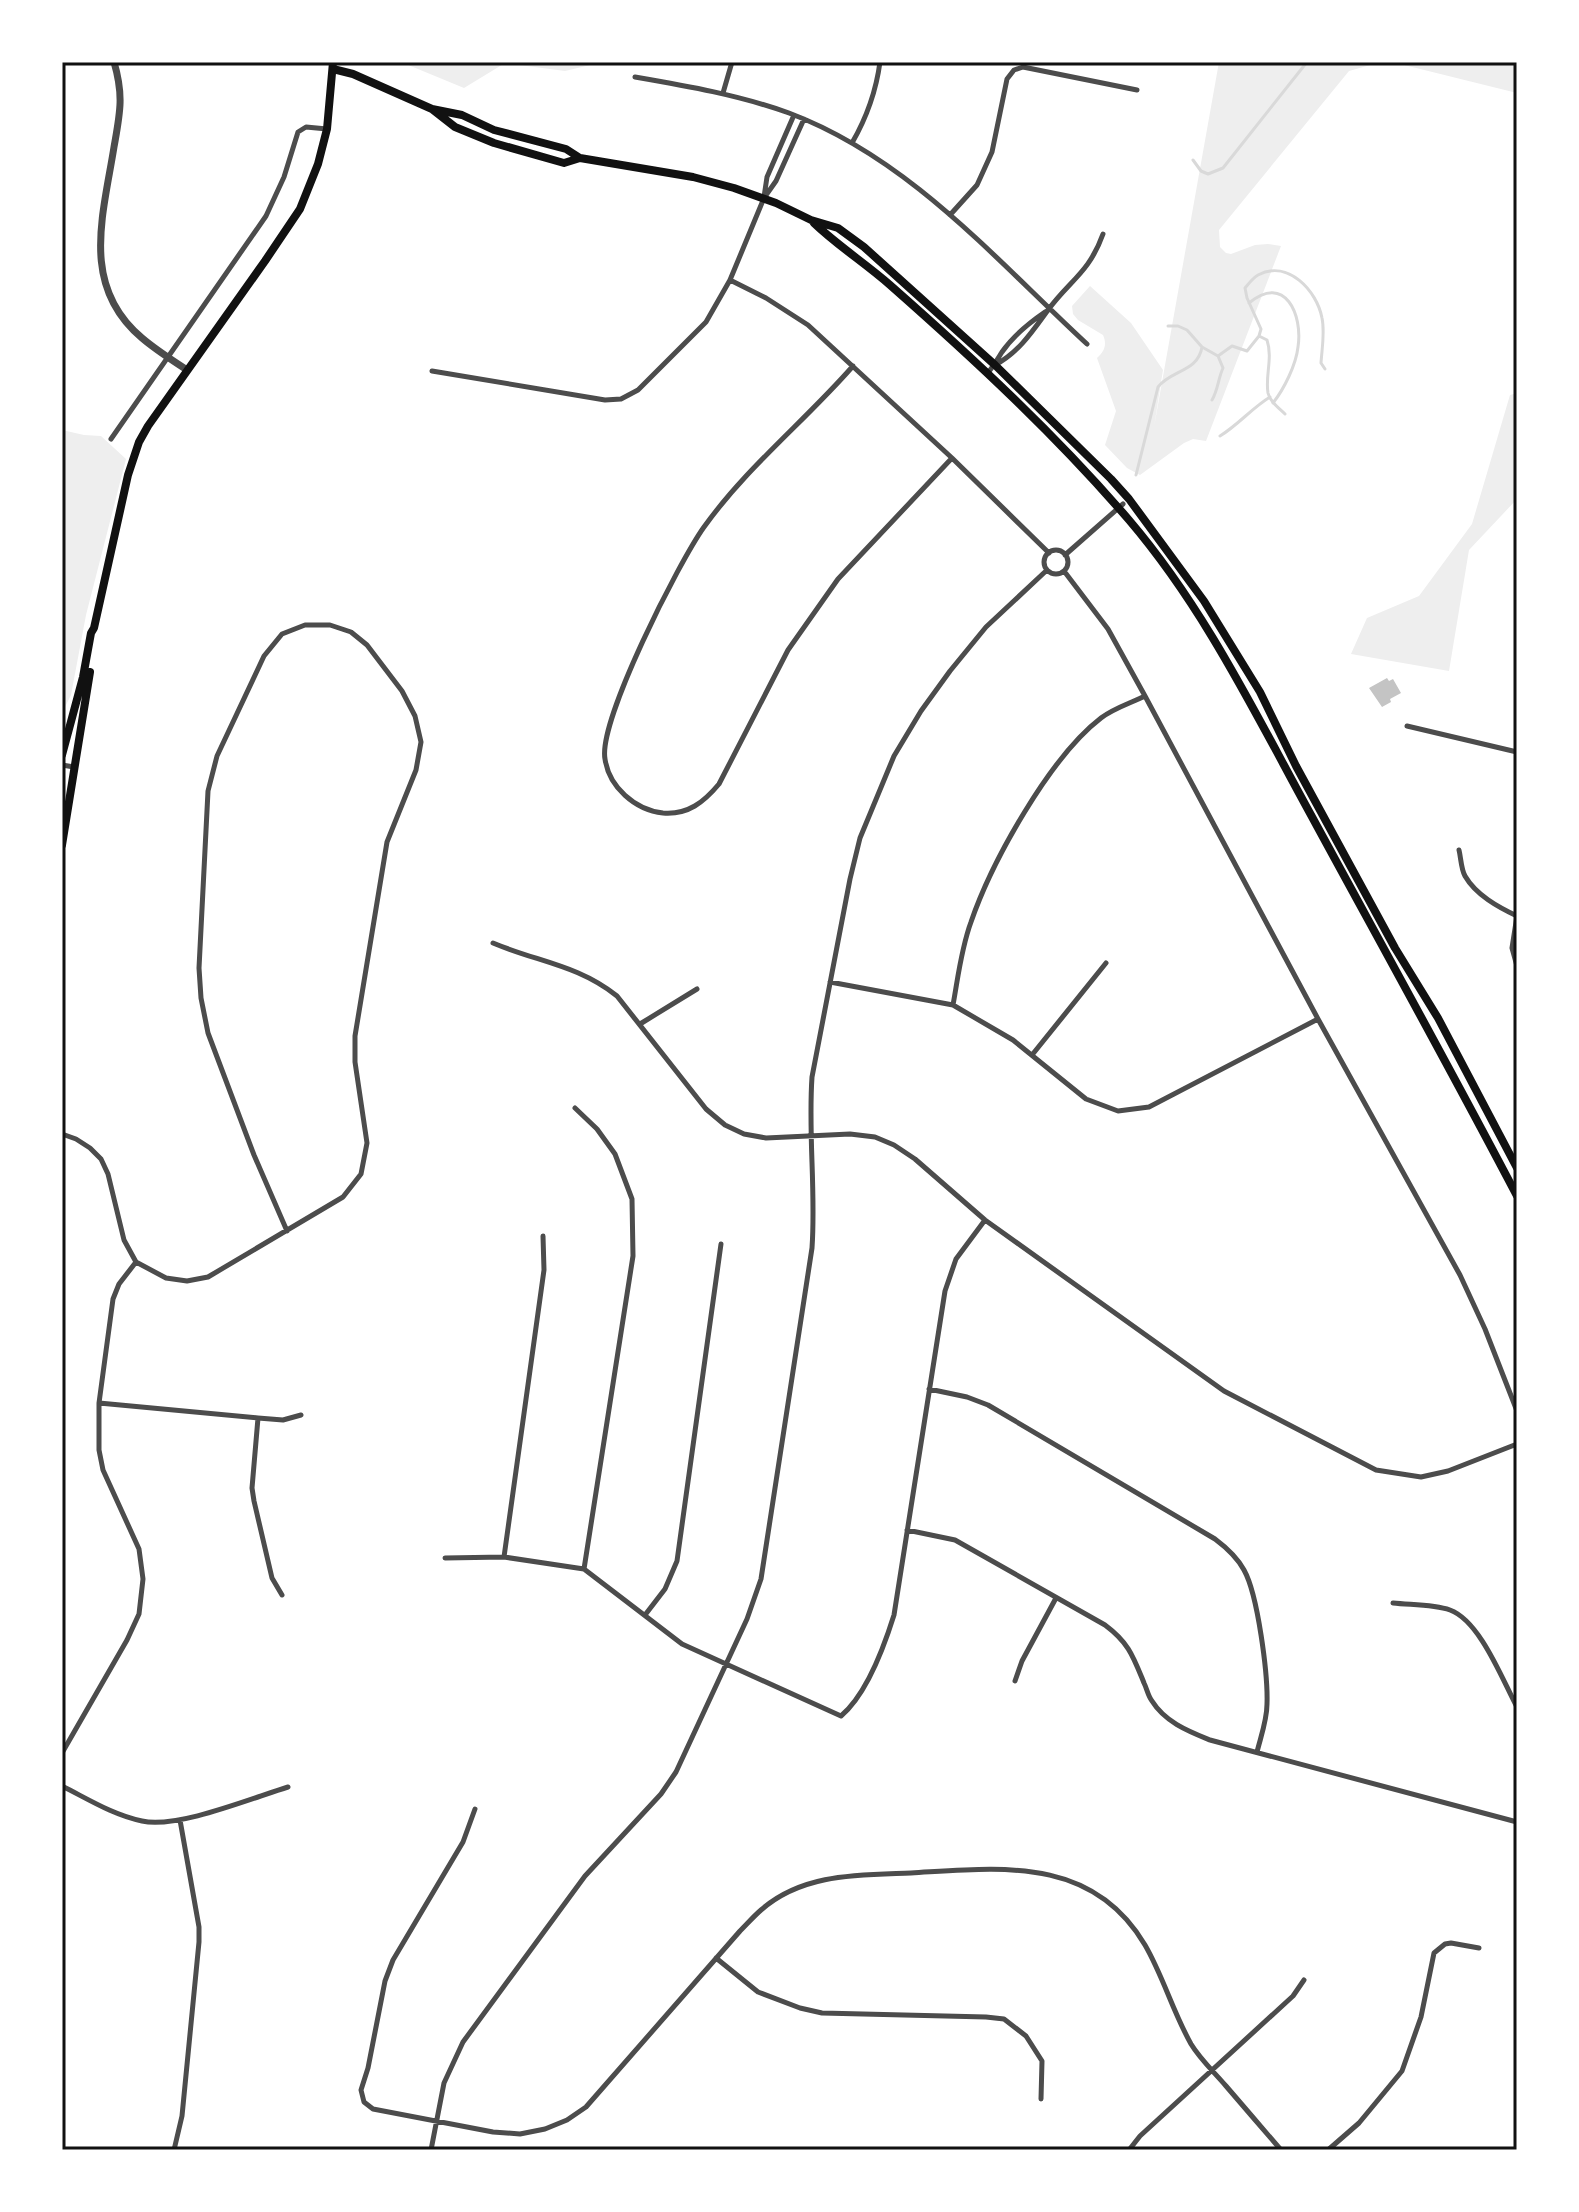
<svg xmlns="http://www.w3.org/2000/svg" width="1579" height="2212" font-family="'IBM Plex Sans',sans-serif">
<rect width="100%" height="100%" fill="#fff"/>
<path fill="#eee" d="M401,62h202l-38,9 -60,-8 -41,25z
M1219,62h162l-32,9 -130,159 1,17 6,6 5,1 24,-9 13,-1 13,2 -75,195 -13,-2 -9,4 -44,32 -13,-7 -22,-23 11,-34 -19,-53c8,-7 10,-14 6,-23l-25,-15 -5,-6 -1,-8 18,-20 41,37 32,47 -9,57z
M1392,62h125v31z
M1517,393v106l-48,51 -20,121 -98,-17 16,-36 52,-22 53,-72 38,-129z
M62,430l22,5 17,1 25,23 -40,156 -15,80 -9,18z"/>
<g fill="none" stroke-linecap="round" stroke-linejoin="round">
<path stroke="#d9d9d9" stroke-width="3" d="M1193,160l8,11 7,3 15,-6 84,-106
M1249,303c36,-30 54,12 49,44 -2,18 -14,42 -25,56
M1168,326h10l9,4 15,17 16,9 5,12c-5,11 -5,22 -11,32
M1259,336l8,4c6,18 -2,36 1,53 2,9 11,15 17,21
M1218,356l14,-10 15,5 12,-15 2,-7 -14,-31 -2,-10c4,-5 8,-10 13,-13 30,-16 59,16 64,43 3,14 0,30 -1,45l4,6
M1220,436c18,-11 32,-28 50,-39
M1136,475l22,-88c13,-17 40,-15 44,-40"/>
</g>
<path fill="#c4c4c4" d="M1387,678l2,3 4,-2 8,14 -11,6 1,3 -9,5 -13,-19z"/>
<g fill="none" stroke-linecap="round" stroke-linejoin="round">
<path stroke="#4c4c4c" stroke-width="5" d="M635,77c52,9 104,18 154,36 120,45 206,146 298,231
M723,93l9,-31
M852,143c15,-26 24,-51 28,-81
M764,197l3,-20 27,-62
M950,215l27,-30 15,-33 15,-73 7,-9 9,-3 114,23
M730,280l36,18 42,27 144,133 97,95
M995,365c24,-13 37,-33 53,-55 22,-30 41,-37 55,-76
M853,366c-48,55 -106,101 -149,161 -25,35 -106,194 -99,232 4,28 30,51 58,54 25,2 41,-11 56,-29l69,-134 50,-71 114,-121
M432,371l173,29 16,-1 17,-9 68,-68 24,-42 34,-82 12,-17 28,-62
M987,374c6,-7 10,-14 15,-22 11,-16 27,-29 43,-40
M111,439l155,-223 18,-39 14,-45 8,-5 21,2
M1044 562a12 12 0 1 1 24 0a12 12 0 1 1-24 0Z
M1065,555l58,-51
M1064,571l44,58 37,67 173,323 142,256 25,54 32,82
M1407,726l110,26
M62,765l12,2
M1459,850c2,8 2,19 6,26 11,19 33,31 52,40
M1517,916l-5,32 5,18
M493,943c45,19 85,22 124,53l89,113 19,16 19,9 22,4 84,-4 25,3 19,8 21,14 70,61 239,171 152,79 45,7 27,-6 69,-27
M830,982l123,23 60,35 73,59 32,12 31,-4 169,-88
M953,1005c5,-27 8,-56 18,-83 21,-61 79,-165 130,-204 13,-10 30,-15 44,-22
M640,1024l57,-35
M1032,1055l74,-92
M575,1108l22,21 18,25 17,45 1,57 -49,313
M62,1134l14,5 14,9 11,11 7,15 16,66 12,22 30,16 21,3 21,-4 135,-80 18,-23 6,-31 -12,-81v-26l32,-194 29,-72 5,-28 -6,-26 -13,-25 -35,-46 -16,-13 -21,-7h-25l-23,9 -18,22 -47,100 -9,35 -9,177 2,30 7,35 46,122 33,76
M929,1389l38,8 21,8 227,134c12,9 22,18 29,31 14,25 24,105 23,134 0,16 -6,32 -10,48
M99,1403l159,15 25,2 18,-5
M258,1418l-6,70 2,13 18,77 10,17
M907,1530l48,10 150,85c24,18 28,31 39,58 3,6 4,13 8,18 13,21 36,30 58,39l307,82
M504,1557l40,-287 -1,-34
M445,1558l59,-1 80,12 98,75 159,72c26,-22 43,-69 53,-101l51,-324 11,-32 29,-39
M1393,1603c18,2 40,1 57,7 30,11 52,69 67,97
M645,1615l20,-26 12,-28 44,-317
M1015,1681l7,-20 34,-63
M62,1753l65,-113 12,-26 4,-35 -4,-30 -36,-79 -4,-20v-47l14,-104 6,-15 17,-22
M62,1786c26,13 51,29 80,35 35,8 110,-23 146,-34
M475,1809l-12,33 -70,118 -8,21 -17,87 -7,22 3,12 9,7 120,23 27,2 25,-5 22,-9 19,-13 154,-176c7,-7 14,-15 21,-21 42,-37 98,-35 150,-37 88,-5 181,-18 234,72 18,31 28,67 46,99 9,15 23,28 35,42 18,21 37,43 55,64
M716,1958l42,34 42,16 22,5 164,4 18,2 22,17 16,25 -1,38
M174,2150l8,-34 17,-174v-15l-19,-107
M431,2150l13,-67 19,-41 122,-166 76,-82 15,-22 71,-153 14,-40 51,-331c4,-57 -4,-114 0,-171l38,-198 10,-41 34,-82 27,-45 29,-40 36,-44 61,-57
M1129,2150l11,-14 153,-140 11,-16
M1328,2150l31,-27 43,-52 19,-54 13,-64 11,-9 6,-1 28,5"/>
<path stroke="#4c4c4c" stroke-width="7" d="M114,62c10,34 6,51 0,85 -11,69 -34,139 28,191 14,12 30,22 45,32"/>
<path stroke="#111" stroke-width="8" d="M333,69l20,5 79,35 30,6 32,15 72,19 14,9
M432,109l23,18 39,16 70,20 16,-5 113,19 41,11 42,15 35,17 27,8 26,19 131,118 116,114 18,20 75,102 56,91 36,74 99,182 43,70 79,150
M814,223c24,23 51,40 76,62 84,74 166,150 239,235 76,89 126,193 182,295 69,127 139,253 206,381
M62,755l21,-78 8,-44 3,-5 34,-153 11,-33 9,-16 117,-165 35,-52 18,-45 9,-35 6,-67
M62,845l28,-173"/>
</g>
<rect width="1579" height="2212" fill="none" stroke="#ffffff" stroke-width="128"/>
<rect x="64" y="64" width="1451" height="2084" fill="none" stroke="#111" stroke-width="3"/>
</svg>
